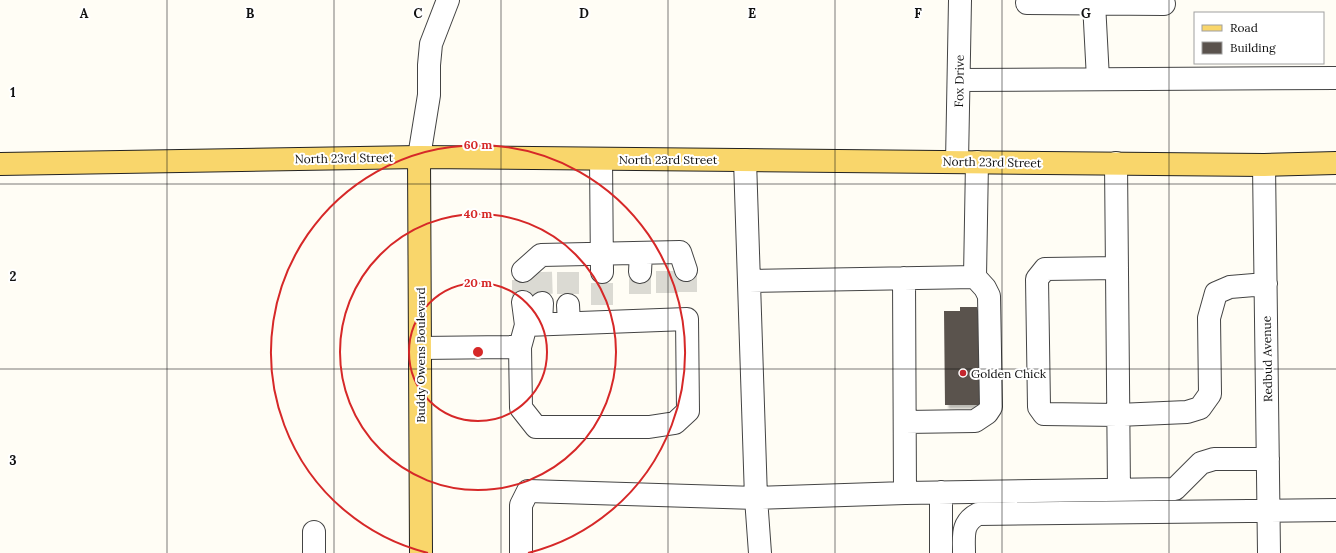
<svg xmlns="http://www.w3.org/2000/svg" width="1336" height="553" font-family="Lora,serif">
<defs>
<filter id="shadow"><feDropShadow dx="3.5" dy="3.5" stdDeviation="1" flood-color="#0004"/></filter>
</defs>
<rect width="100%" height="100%" fill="#fffdf5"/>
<path fill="#5a524d" filter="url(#shadow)" d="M960,307h17l1,4h2l2,94h-37l-1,-94h16z"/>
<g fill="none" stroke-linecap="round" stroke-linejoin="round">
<path stroke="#dbdad3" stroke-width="22" stroke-dasharray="22 11" stroke-linecap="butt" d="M686,270v33
M667,271v32
M541,272l1,31
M568,272v33
M640,272v32
M523,302v-31
M602,305v-33"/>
<g stroke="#444" stroke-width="24">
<path id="minor" d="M1027,3l137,1
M1094,3l4,76
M959,80l377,-2
M419,157l10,-62v-30l2,-21 17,-44
M601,159l1,113
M745,160l11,338 4,55
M957,162l3,-162
M1116,163l3,327
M1264,165l5,388
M1117,268l-72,1 -8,10 2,128 5,7 74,1 69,-3 13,-4 10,-14 -1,-76 7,-25 14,-6 36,-3
M523,271l18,-16 139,-3 6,18
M640,272l1,-19
M904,278l1,215
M749,281l226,-4 2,-115
M523,302l3,23
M568,305l1,18
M541,324l1,-21
M420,348l100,-1 6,-22 161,-6 1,92 -13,12 -26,4h-113l-15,-19 -1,-61
M905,422l70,-1 12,-8 4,-6 -2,-111 -4,-8 -10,-11
M941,492v61
M314,532v21
M521,553v-48l7,-14 228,7 149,-5 270,-4 26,-26 13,-4h54
M964,553c0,-17 -3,-30 14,-39l358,-4"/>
</g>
<g stroke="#222" stroke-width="24">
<path id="major" d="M419,157l2,396
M0,164l419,-7 845,8 72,-2"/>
</g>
<use href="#minor" stroke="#fff" stroke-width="22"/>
<use href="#major" stroke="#f9d66b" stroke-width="22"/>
</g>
<path fill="none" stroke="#111" stroke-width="1" stroke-opacity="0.55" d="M167,0v553M334,0v553M501,0v553M668,0v553M835,0v553M1002,0v553M1169,0v553M0,184h1336M0,369h1336"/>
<g fill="none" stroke="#d62828" stroke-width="2">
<circle cx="478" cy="352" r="69"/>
<circle cx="478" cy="352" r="138"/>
<path d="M428 553A207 207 0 1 1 528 553"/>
</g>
<circle fill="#c4262e" stroke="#fff" stroke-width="1.5" cx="963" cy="373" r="4"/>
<g text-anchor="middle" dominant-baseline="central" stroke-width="4" stroke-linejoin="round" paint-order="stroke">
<g font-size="12" fill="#111" stroke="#fff">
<text transform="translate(959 81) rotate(-89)">Fox Drive</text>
<text transform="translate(344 158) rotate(-1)">North 23rd Street</text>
<text x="668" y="159">North 23rd Street</text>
<text transform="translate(992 162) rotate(1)">North 23rd Street</text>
<text transform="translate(420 355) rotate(-90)">Buddy Owens Boulevard</text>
<text transform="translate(1267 359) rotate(-91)">Redbud Avenue</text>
</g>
<g font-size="12" fill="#111" stroke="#fff" text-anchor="start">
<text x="971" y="373">Golden Chick</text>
</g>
</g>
<g font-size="13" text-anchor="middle" font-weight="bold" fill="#111" stroke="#fff" stroke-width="4" stroke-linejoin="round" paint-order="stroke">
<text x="84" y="18">A</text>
<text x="250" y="18">B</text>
<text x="418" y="18">C</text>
<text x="584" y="18">D</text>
<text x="752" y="18">E</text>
<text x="918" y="18">F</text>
<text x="1086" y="18">G</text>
<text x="13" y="97">1</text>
<text x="13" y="281">2</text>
<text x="13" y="465">3</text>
</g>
<circle cx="478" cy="352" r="6" fill="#d62828" stroke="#fff" stroke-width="2"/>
<g font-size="12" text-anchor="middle" font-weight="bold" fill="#d62828" stroke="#fff" stroke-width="4" stroke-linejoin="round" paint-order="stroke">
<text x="478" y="149">60 m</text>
<text x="478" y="218">40 m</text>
<text x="478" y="287">20 m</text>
</g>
<rect x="1194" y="12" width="130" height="52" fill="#ffffff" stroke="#a0a0a0"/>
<rect x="1202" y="25" width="20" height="6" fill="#f9d66b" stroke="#a0a0a0"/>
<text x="1230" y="32" font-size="12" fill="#111111">Road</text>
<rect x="1202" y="42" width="20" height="12" fill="#5a524d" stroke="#a0a0a0"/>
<text x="1230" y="52" font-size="12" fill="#111111">Building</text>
</svg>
